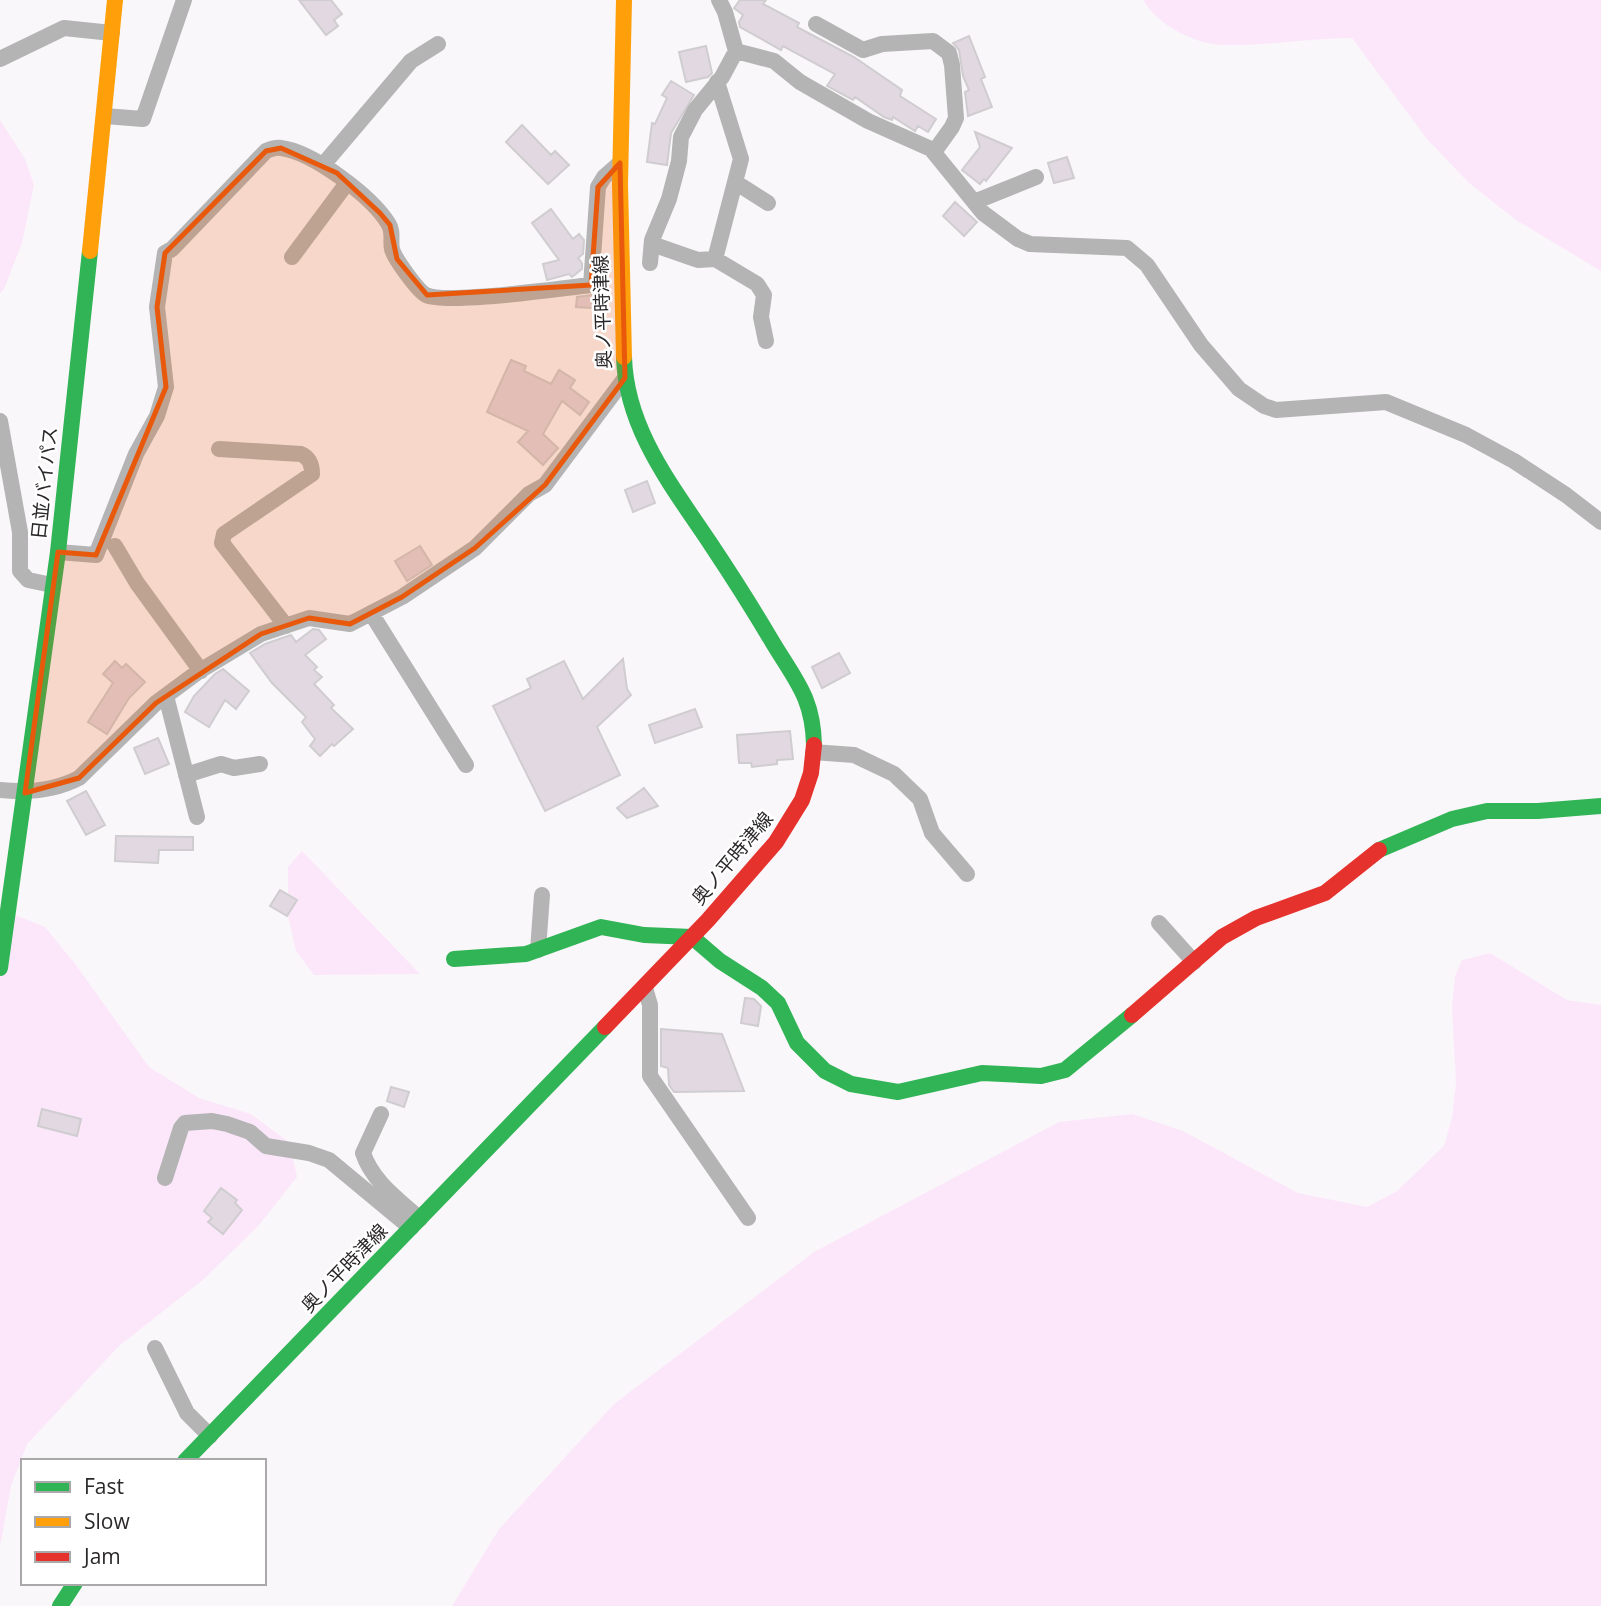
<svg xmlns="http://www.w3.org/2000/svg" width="1601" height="1606" font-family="'Open Sans','Noto Sans JP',sans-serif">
<rect width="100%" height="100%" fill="#faf7fa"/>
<path fill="#fce7fa" d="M1143,0h458v271l-85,-51 -47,-37 -42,-44 -75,-101c-42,0 -84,8 -126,7 -31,0 -67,-19 -83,-45z
M0,120l25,39 9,26 -12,58 -18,46 -4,4z
M302,851l118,123 -106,1 -18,-24 -8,-35v-49z
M0,909l45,18 31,38 73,102 50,31 52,16 39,29 7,34 -38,48 -55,54 -85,67 -92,98 -16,42 -11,61z
M1490,953l77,47 34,5v601h-1149l47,-77 115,-125 200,-152 245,-130 73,-8 51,17 115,62 69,14 30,-16 47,-45 8,-28 4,-35 -4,-76 3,-31 7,-16z"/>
<path fill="#e2d8e1" stroke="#cfcdcf" stroke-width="2" d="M299,0h32l11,14 -8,6 4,6 -12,9z
M740,0h26l-3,4 36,19 -2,4 57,30 48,33 -2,6 36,23 -8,13 -10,-6 -3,5 -22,-14 -1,3 -8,-3 -29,-20 -2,3 -26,-14 8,-12 -52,-28 -2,4 -41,-23 -1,-5 4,-7 -9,-7z
M969,36l16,41 -4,2 11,28 -24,9 -3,-24 4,-2 -6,-14 -4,-26 -6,-7z
M706,46l6,27 -4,4 -22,5 -7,-30z
M671,81l23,14 -23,38 -4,32 -20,-3 5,-39 3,1 12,-26 -5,-3z
M522,125l29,30 4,-4 14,14 -21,19 -42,-42z
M975,132l37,16 -26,33 -2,-2 -4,5 -18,-14 18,-23z
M1067,157l7,21 -20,5 -6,-20z
M955,202l22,20 -13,14 -21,-20z
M551,209l22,30 6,-5 5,6 -1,14 -5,4 4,5v6l-10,8 -3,-3 -22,6 -4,-16 16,-4 -27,-37z
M593,295l-1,13 -16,-1 1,-10z
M511,360l15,6 -2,5 27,13 8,-14 16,10 -5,8 19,14 -9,13 -18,-14 -19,33 15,14 -15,17 -25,-23 10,-11 -41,-19z
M647,481l8,22 -22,9 -8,-22z
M420,546l12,19 -25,16 -12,-20z
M313,629l6,1 7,9 -21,16 12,12 -3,3 8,7 -8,7 20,21 -3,3 22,21 -19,17 -2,-2 -12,12 -10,-10 5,-7 -13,-17 4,-5 -34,-34 -22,-30 15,-9 26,-9 5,7z
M839,653l11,20 -28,15 -10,-21z
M623,659l4,30 4,6 -34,32 23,48 -75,36 -52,-105 38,-18 -4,-9 37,-18 19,38z
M115,661l7,7 4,-4 19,18 -16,16 -22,36 -19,-12 25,-39 -10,-9z
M223,669l26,22 -13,18 -11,-9 -16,27 -24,-15 9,-16 21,-22z
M695,709l7,18 -47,16 -6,-18z
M790,731l3,28 -16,1v4l-25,3 -1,-4h-12l-2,-28z
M158,738l11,26 -24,10 -11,-26z
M644,788l14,18 -31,12 -10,-10z
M86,791l19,34 -19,10 -19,-34z
M116,836l77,1v13h-34l-1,13 -43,-2z
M280,890l17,10 -10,16 -17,-10z
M745,998l9,1 7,7 -3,20 -17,-3z
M661,1029l61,5 22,57 -70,1 -5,-7 -1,-17 -7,-2z
M391,1087l18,5 -5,15 -17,-6z
M42,1109l39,10 -4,17 -39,-10z
M221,1188l16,12 -2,3 7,7 -19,24 -15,-12 4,-4 -8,-7z"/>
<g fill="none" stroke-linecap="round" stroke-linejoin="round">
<path stroke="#b4b4b4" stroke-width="16" d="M719,0l6,12 11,39 38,10 26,21 68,39 63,28 52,64 35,26 12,5 97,4 20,17 54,80 38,44 25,17 12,4 110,-8 80,33 48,26 52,34 35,27
M816,24l47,26 19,-6 51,-3 16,12 3,12 4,53 -4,9 -18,25
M0,59l64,-31 48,5
M105,116l38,3 41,-119
M323,165l88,-104 27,-17
M735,182l33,21
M974,202l62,-25
M652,244l46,16 17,-1 42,25 7,11 -3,22 5,24
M292,257l55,-74
M715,259l26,-100 -24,-77
M650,263l2,-23 17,-41 10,-38 2,-24 14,-27 27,-33 14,-26
M0,421l20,111v39l8,9 24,5
M219,449l82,5c9,4 11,11 11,20l-88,60 -2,9 64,83
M115,546l22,37 64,88
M58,552l38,3 40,-101 21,-38 9,-29 -9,-80 8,-54 7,-4 94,-98c5,-2 9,-4 15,-3 32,4 90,48 107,75 6,9 2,17 4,26 2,9 26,42 34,46 22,10 135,-7 165,-10l7,-98 6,-10 16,-14
M371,613l95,152
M166,696l31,121
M813,752l41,3 40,19 26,25 12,34 35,41
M186,775l35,-11 13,4 26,-4
M0,790c28,3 54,1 79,-12l77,-75 42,-31 63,-38 48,-16 41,6 52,-27 73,-49 54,-54 16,-9 80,-107
M1159,923l35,39
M538,950l4,-55
M645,988l5,17v71l98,142
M381,1114l-18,39c9,28 36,47 57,66
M165,1178l16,-50 4,-5 27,-2 15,3 23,8 16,14 43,7 20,7 82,68
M155,1348l32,65 23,23"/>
<path stroke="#30b455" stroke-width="16" d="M624,357c2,72 48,129 86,186 22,33 43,66 63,100 23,38 40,55 41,102
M1379,850l73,-31 35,-8h51l63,-5
M454,959l72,-5 75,-27 43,8 48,2 28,24 42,27 16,15 19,40 28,28 26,13 47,8 84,-19 59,3 24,-6 67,-55
M0,968l58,-416 32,-301
M185,1461l420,-434
M60,1606l15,-23"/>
<path stroke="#ff9f0a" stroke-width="16" d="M624,0l-4,184 4,173
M90,251l25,-251"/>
<path stroke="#e5322d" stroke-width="16" d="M1132,1015l90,-78 34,-19 69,-25 54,-43
M605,1027l103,-107 68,-78 26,-42 9,-27 3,-28"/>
</g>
<path fill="#e8590c" fill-opacity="0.2" stroke="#e8590c" stroke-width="5" stroke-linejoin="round" d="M281,148l56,25 43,40 10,12 7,34 30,36 164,-10 7,-98 22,-24 5,215 -80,107 -70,63 -73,49 -52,27 -41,-6 -48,16 -105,69 -77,75 -54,15 33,-241 38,3 70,-168 -9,-80 8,-54 101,-102z"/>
<g text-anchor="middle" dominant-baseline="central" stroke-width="5" stroke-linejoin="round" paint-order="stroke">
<g font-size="19" fill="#2b282a" stroke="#fff">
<text transform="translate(602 312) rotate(-92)">奥ノ平時津線</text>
<text transform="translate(44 483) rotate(-84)">日並バイパス</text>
<text transform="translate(732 858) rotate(-50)">奥ノ平時津線</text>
<text transform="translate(344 1268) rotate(-46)">奥ノ平時津線</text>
</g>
</g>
<rect x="21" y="1459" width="245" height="126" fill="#ffffff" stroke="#aaa9aa" stroke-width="2"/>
<rect x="35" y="1482" width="35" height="10" fill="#30b455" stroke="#aaa9aa" stroke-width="2"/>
<text x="84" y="1494" font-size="21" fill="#2b282a">Fast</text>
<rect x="35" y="1517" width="35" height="10" fill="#ff9f0a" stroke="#aaa9aa" stroke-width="2"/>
<text x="84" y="1529" font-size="21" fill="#2b282a">Slow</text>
<rect x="35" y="1552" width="35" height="10" fill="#e5322d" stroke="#aaa9aa" stroke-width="2"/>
<text x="84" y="1564" font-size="21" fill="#2b282a">Jam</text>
</svg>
